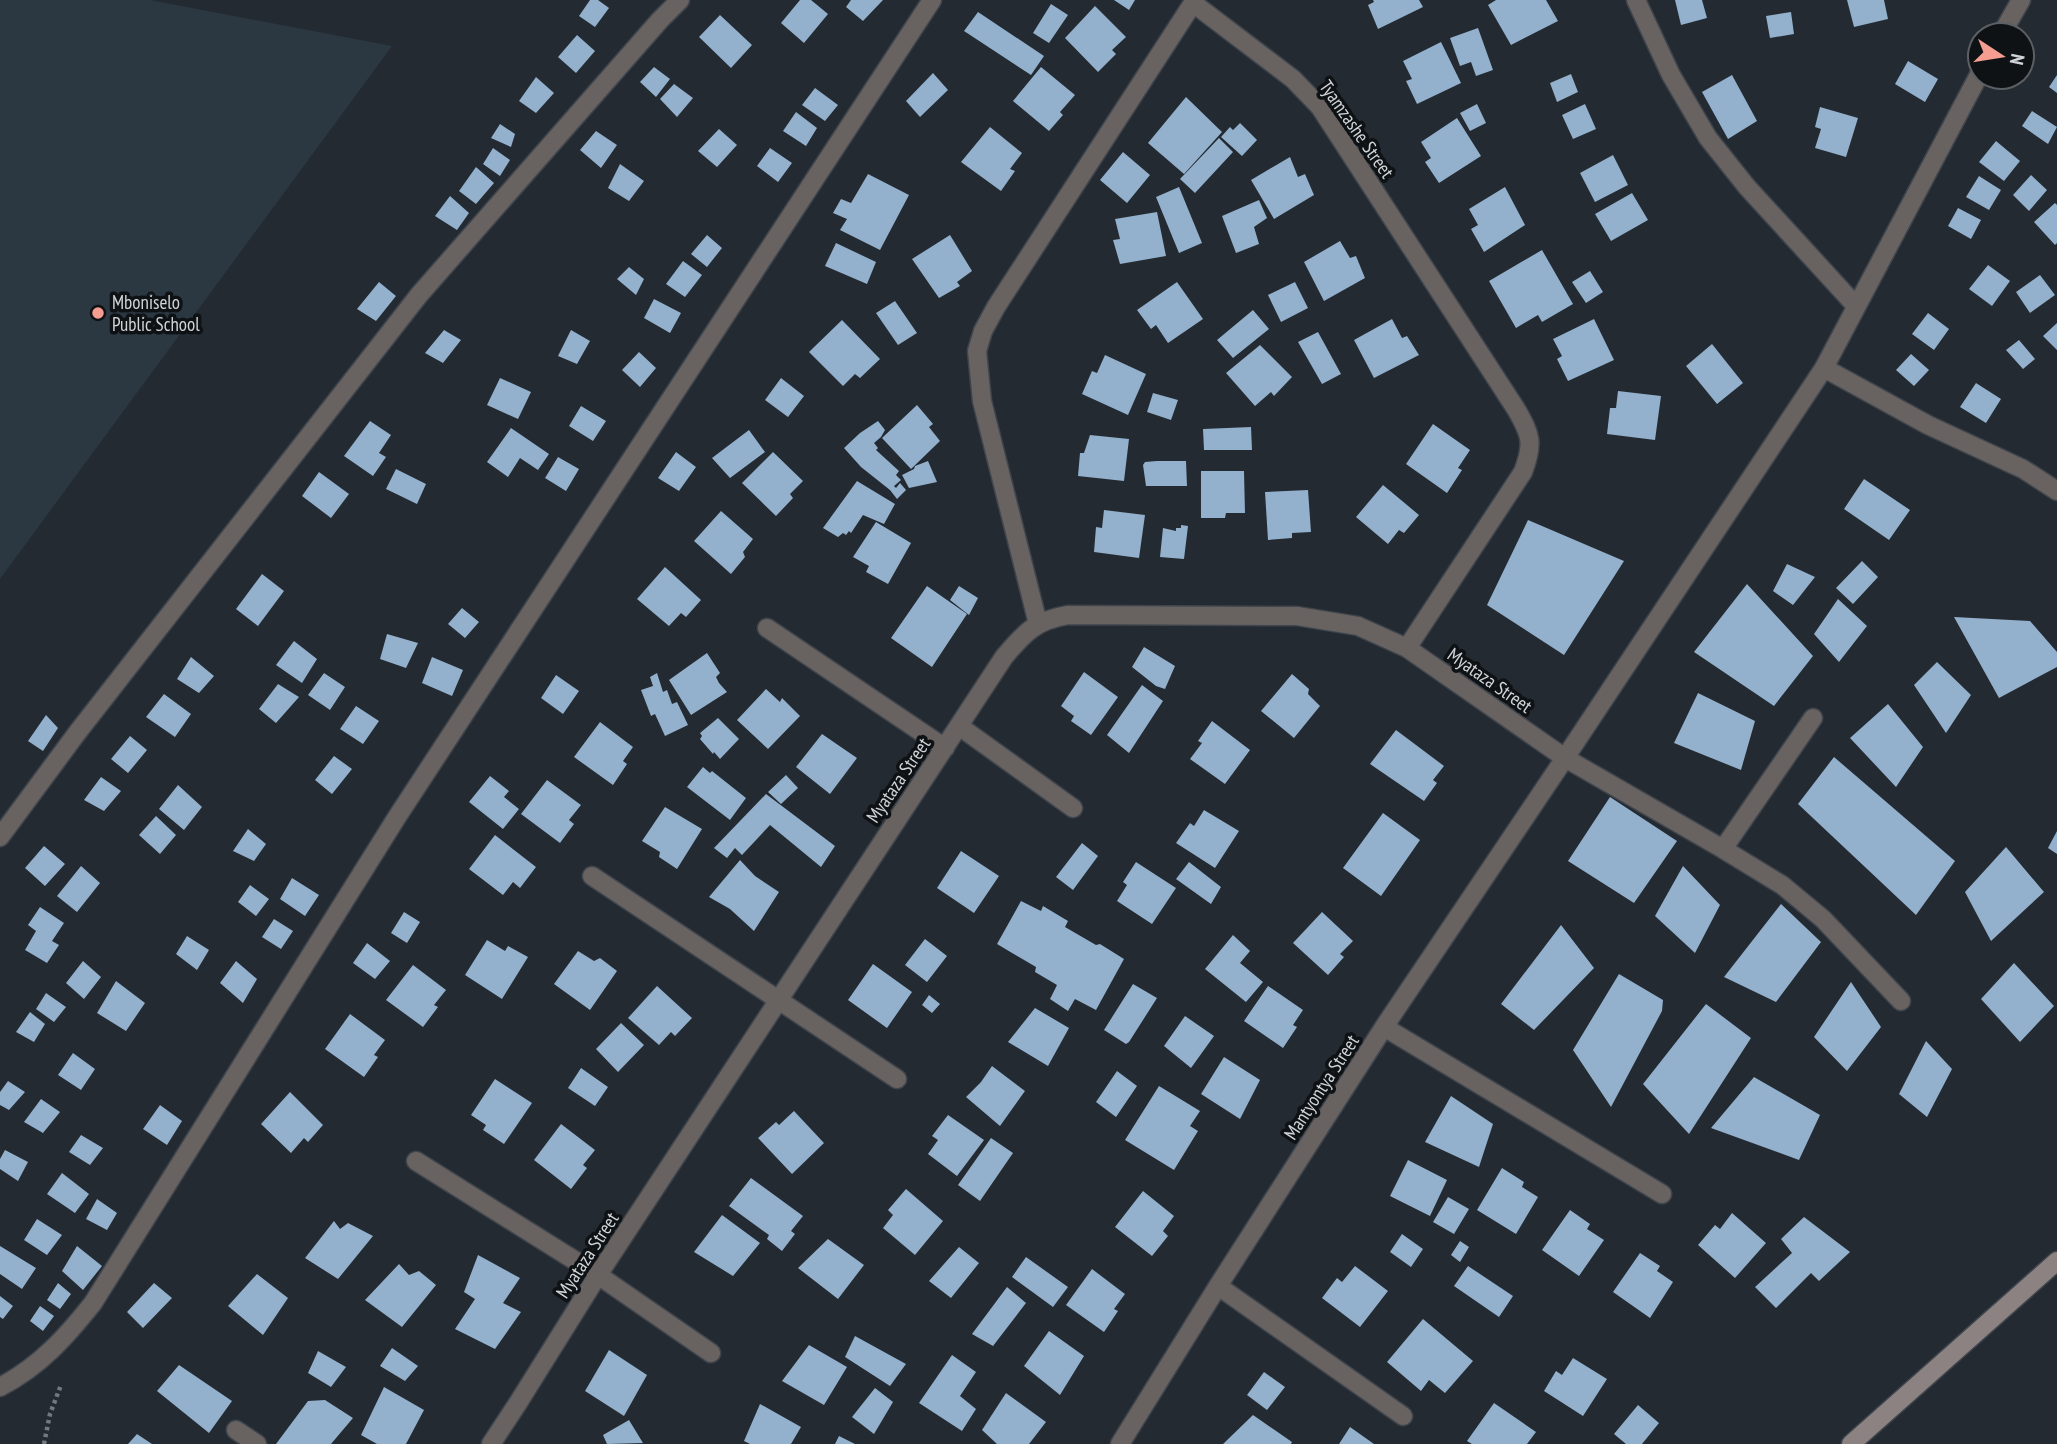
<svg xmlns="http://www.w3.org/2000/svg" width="2057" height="1444" font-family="'PT Sans Narrow',sans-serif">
<rect width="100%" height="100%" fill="#232a31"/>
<path fill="#2b3741" d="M0,0h150l242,46 -392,533z"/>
<path fill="#93b0cd" d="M590,0h8l11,8 -14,19 -16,-11z
M800,0h11l17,14 -24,29 -23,-20z
M851,0h32l-20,21 -17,-14z
M1114,0h21l-6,10z
M1373,0h46l4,7 -45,22 -10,-24 6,-3z
M1496,0h50l12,21 -47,24 -23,-40z
M1675,0h27l5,18 -26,7z
M1847,0h37l4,19 -34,8z
M1051,4l17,11 -19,28 -16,-10z
M1095,6l31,31 -14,13 4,4 -18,18 -33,-34z
M978,12l66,44 -13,19 -67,-44z
M1791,12l3,22 -24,4 -4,-22z
M720,15l32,30 -21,23 -32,-31z
M1478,28l15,42 -17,6 -5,-14 -11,4 -10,-28z
M577,35l18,16 -19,22 -18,-16z
M1441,42l20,41 -44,21 -11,-23 6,-2 -9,-18z
M1908,61l30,18 -13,23 -30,-18z
M654,67l16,12 -14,18 -16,-15z
M1041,67l34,28 -15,17 3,3 -14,16 -36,-30z
M933,73l15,17 -28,27 -14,-16z
M1571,74l7,18 -21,10 -7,-19z
M1732,75l25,46 -29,18 -26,-47z
M2057,75v18l-8,-6z
M536,77l18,16 -18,20 -17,-12z
M674,84l19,14 -16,19 -17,-18z
M815,88l23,17 -13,16 -23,-16z
M1186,97l36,35 -38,42 -36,-31z
M1477,104l9,19 -16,8 -10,-18z
M1585,104l11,25 -23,10 -11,-24z
M1820,107l38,11 -12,39 -31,-9 6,-19 -6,-2z
M2032,111l25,16 -9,17 -26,-18z
M796,112l21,16 -11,18 -23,-15z
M1457,118l24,38 -42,27 -14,-21 6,-4 -10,-16z
M1240,123l17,17 -15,16 -21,-19 9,-10 3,3z
M500,124l15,10 -4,13 -20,-9z
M990,127l32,26 -12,16 5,2 -14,20 -40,-29z
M719,129l18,16 -20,22 -19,-16z
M596,131l21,14 -16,23 -21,-18z
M1219,138l14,14 -38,41 -15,-14z
M1996,141l24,20 -16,20 -25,-19z
M493,148l17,12 -10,16 -17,-12z
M770,148l22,15 -14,19 -21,-16z
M1123,152l27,23 -23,28 -27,-23z
M1613,155l15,30 -33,17 -15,-29z
M1290,157l8,20 7,-3 9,21 -40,24 -23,-39z
M620,164l24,17 -15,20 -21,-13z
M476,167l18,16 -18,21 -17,-13z
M868,174l41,21 -29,55 -40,-20 7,-11 -14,-6 8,-14 10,4z
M2031,175l16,15 -18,21 -16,-16z
M1979,176l22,14 -12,20 -23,-13z
M1179,187l23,56 -23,10 -23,-56z
M1505,187l20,38 -41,27 -13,-23 7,-4 -9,-16z
M1632,193l16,27 -37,21 -16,-27z
M450,196l19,17 -12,17 -22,-14z
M1259,200l8,18 -13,9 5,17 -23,9 -14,-37z
M2055,203l2,2v38l-2,2 -21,-23z
M1958,208l23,12 -10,19 -23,-13z
M1157,212l9,44 -46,8 -7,-24 7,-1 -5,-20z
M707,235l15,13 -15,19 -16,-13z
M950,235l22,36 -15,11 3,4 -21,12 -27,-39z
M1340,241l10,17 6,-2 9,22 -41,23 -20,-39z
M836,243l40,19 -9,22 -42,-18z
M1542,250l31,54 -31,18 -4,-7 -22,13 -27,-47z
M683,261l19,14 -17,22 -19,-13z
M1988,265l22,16 -18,25 -23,-17z
M629,267l15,12 -8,16 -19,-16z
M1590,271l13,21 -17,11 -14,-21z
M2040,275l15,20 -25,18 -14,-21z
M379,282l17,14 -20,25 -19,-12z
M1177,282l26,37 -35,24 -12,-18 -5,4 -14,-19z
M1295,282l13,26 -27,14 -13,-27z
M654,299l27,14 -11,20 -26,-15z
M895,301l22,32 -19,12 -22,-32z
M1253,310l16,19 -36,29 -16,-18z
M1928,313l21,16 -15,21 -22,-16z
M1392,319l10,19 5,-2 12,19 -45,23 -20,-38z
M1594,319l20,41 -46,21 -11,-22 5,-3 -9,-17z
M842,320l38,39 -20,19 -5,-4 -12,12 -34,-34z
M2057,323v27l-14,-14z
M444,330l17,10 -18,23 -18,-10z
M571,330l19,11 -13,23 -19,-8z
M1318,332l23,42 -19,10 -24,-42z
M2019,340l16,19 -12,10 -17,-19z
M1712,344l31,39 -26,21 -31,-38z
M1260,345l32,32 -18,19 -3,-4 -16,14 -29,-33z
M639,352l17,16 -16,19 -18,-17z
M1911,354l18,16 -15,16 -18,-16z
M1105,355l41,19 -18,41 -46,-21 10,-23 5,2z
M500,378l31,14 -13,27 -31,-14z
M781,378l23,18 -16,21 -23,-17z
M1976,383l25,16 -15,24 -26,-16z
M1618,391l43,5 -6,44 -48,-6 3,-26h6z
M1153,393l25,7 -7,20 -24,-8z
M917,405l16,19 -4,3 11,14 -29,28 -29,-31z
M581,406l25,15 -13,20 -24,-15z
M370,421l21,14 -12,18 7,4 -13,19 -29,-20z
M878,421l7,9 -4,7 -7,6 4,5 -2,2 23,21 -3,4 5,5 -7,6 2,2 4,-5 6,7 -9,9 -7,-9 -29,-23 -17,-19 16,-15z
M1433,424l37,26 -12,18 4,2 -15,23 -41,-29z
M1251,427l1,23h-48l-1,-21z
M511,428l38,26 -11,16 -18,-12 -12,19 -21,-15z
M749,430l16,22 -35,26 -18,-20z
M1090,435l39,4 -5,42 -46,-5 2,-23h4z
M676,452l20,15 -17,24 -21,-13z
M773,452l30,29 -13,13 3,4 -17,18 -34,-33z
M558,457l21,12 -13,22 -21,-13z
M928,461l9,21 -28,6 -7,-13 12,-6 1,-3z
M1157,461h29l1,25h-41l-3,-21 2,-3z
M396,469l30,15 -9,20 -31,-15z
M1201,471h43l1,42h-19l-1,5h-24z
M319,472l30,22 -18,24 -29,-22z
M1864,479l46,31 -21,30 -45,-31z
M857,481l38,23 -11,20 -21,-9 -12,18 -2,-2 -3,4 -3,-2 -5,4 -15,-9z
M1383,485l36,30 -15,18 -5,-3 -11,14 -32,-27z
M1308,490l3,42 -19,1v5l-24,2 -3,-48z
M1104,510l41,5 -6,43 -45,-6 2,-25 6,1z
M721,511l32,28 -10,13 2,5 -14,17 -37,-33z
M1528,520l96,41 -60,94 -77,-50z
M876,522l35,21 -23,41 -22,-12 3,-6 -16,-9z
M1181,525l7,1 -4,33 -24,-2 3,-29 13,3v-3h5z
M1862,561l16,16 -25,27 -17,-16z
M1787,564l28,13 -22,28 -20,-14z
M665,567l36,33 -15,17 -5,-4 -12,13 -32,-27z
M262,574l22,17 -26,35 -22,-17z
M1747,584l66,72 -39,50 -80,-54z
M927,586l40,28 -35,53 -41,-29z
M959,586l19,12 -9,17 -19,-15z
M1838,599l29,27 -28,36 -25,-28z
M462,608l17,14 -14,16 -17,-14z
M1954,617l76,4 27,31v15l-58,31z
M387,634l31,9 -12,25 -26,-9z
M294,641l23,18 -15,24 -26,-18z
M1144,647l31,19 -10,23 -9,-3 -24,-19z
M707,653l13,20 -4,4 3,6 8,9 -36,23 -22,-35z
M191,657l23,19 -15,17 -22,-14z
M432,657l31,13 -11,26 -30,-13z
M1937,662l34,33 -25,38 -32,-48z
M1084,672l34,25 -27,38 -20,-14 3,-5 -13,-10z
M324,673l21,14 -15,23 -22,-15z
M657,673l6,19 4,-2 5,14 5,-2 11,23 -23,11 -10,-22 -4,2 -10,-26 12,-4 -3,-9z
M1292,674l17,15 -1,5 12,12 -26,32 -33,-27z
M556,675l23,16 -16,23 -22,-16z
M278,684l21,13 -23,26 -17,-14z
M1142,685l21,16 -34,52 -22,-18z
M766,689l14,13 2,-4 18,18 -32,33 -31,-29z
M1698,693l57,28 -14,49 -67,-27z
M164,694l27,20 -16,23 -29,-20z
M1888,704l35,43 -27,40 -46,-49z
M356,706l23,15 -16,23 -23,-15z
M46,715l12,13 -15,23 -15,-10z
M718,718l21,21 -19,20 -6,-7 -1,2 -13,-15 2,-3 -2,-3z
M1212,721l38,29 -25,34 -35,-25 12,-16 -4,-2z
M600,722l33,25 -10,14 4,3 -14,21 -39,-28z
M1396,730l48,36 -11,14 4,3 -13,18 -54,-37z
M822,734l35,24 -27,36 -34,-27z
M130,736l17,14 -19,23 -17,-14z
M334,756l18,13 -20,25 -17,-14z
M1834,757l121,104 -39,54 -118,-111z
M703,767l7,6 2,-2 34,27 -16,22 -43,-33z
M786,775l12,13 -17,16 -13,-12z
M490,776l19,15 -5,6 15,12 -16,20 -34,-27z
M101,777l20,14 -17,20 -20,-11z
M547,780l34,25 -12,15 5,4 -14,19 -39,-29z
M178,785l24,22 -18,23 -25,-21z
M766,794l69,52 -14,21 -51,-42 -28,30 -7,-7 -8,10 -13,-10z
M1610,797l67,44 -43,62 -66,-42z
M665,807l37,22 -25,40 -18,-12 1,-5 -18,-11z
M1204,810l35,21 -24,37 -39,-25 14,-20 4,3z
M1383,813l37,27 -39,56 -38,-28z
M156,816l20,19 -16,19 -21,-19z
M248,829l18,15 -12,17 -21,-10z
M2057,831v23l-9,-6z
M495,835l41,32 -16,21 -7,-6 -10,13 -34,-26z
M1082,843l16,13 -25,34 -17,-13z
M44,846l21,18 -20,22 -20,-18z
M2006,847l38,45 -53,49 -26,-49z
M961,851l38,25 -25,37 -37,-25z
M740,860l15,16 24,16 -25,39 -24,-22 -21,-12z
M1136,862l40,26 -24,36 -35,-23 10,-16 -4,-3z
M1189,862l32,25 -10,17 -35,-25z
M81,866l19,17 -23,29 -20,-16z
M1683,866l37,39 -25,48 -40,-37z
M292,878l27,17 -14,21 -25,-17z
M250,885l19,14 -13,17 -18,-14z
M1021,901l20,10 2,-5 25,15 -3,6 31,18 4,-1 24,15 -28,51 -21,-11 -7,12 -18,-12 7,-14 -22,-13 1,-5 -39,-23z
M1781,904l40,38 -45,60 -52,-25z
M40,907l24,16 -12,18 7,4 -12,18 -22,-13 11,-19 -8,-6z
M404,912l16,10 -13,21 -16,-10z
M1322,912l31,29 -13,13 4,3 -16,18 -35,-32z
M274,919l19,12 -12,18 -19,-12z
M1561,925l33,43 -60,62 -33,-26z
M1233,935l17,16 -10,12 23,19 -17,20 -41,-33z
M187,936l22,14 -12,20 -21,-16z
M925,939l22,17 -20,26 -22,-17z
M487,940l18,11 3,-5 20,11 -26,42 -37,-24z
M367,943l23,18 -15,18 -22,-16z
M578,951l16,10 6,-3 17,13 -27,39 -36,-26z
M83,961l18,16 -17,22 -18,-16z
M236,961l21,18 -14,24 -23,-20z
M2014,963l40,43 -34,36 -39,-43z
M873,964l39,28 -25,36 -39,-28z
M413,965l33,25 -12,15 4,2 -15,20 -37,-27z
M1619,974l44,26 -1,11 -51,96 -38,-57z
M116,981l29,22 -19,28 -29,-18z
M1851,982l30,45 -34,44 -33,-34z
M1133,984l24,14 -28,44 -3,2 -22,-14z
M657,986l35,32 -17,18 -4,-4 -12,13 -31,-27z
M1268,986l35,24 -10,15 4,2 -14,21 -39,-27z
M46,993l20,14 -12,15 -18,-13z
M929,995l11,9 -8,9 -10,-8z
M1706,1004l45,34 -62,96 -46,-50z
M1035,1008l34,20 -21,38 -40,-24z
M30,1012l15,12 -11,18 -18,-10z
M350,1014l35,26 -11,15 4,2 -14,20 -39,-28z
M1185,1016l29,20 -23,32 -27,-22z
M621,1023l23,22 -26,27 -22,-23z
M1926,1041l26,28 -25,48 -28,-23z
M73,1053l22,16 -14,21 -23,-15z
M1224,1057l36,23 -20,39 -39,-25z
M992,1066l33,25 -25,35 -34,-29 15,-15z
M581,1068l27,19 -13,19 -27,-18z
M1117,1071l20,15 -21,31 -20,-15z
M1754,1077l66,38 -21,45 -88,-32z
M495,1079l37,24 -28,41 -21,-14 3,-5 -15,-10z
M8,1081l17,11 -16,18 -9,-5v-13z
M1159,1086l41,25 -10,15 8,5 -24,39 -49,-30z
M290,1092l33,33 -15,17 -4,-4 -13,15 -30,-29z
M1451,1096l42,28 -14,43 -54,-25z
M41,1099l19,13 -17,21 -19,-11z
M160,1105l22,16 -15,24 -24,-16z
M794,1111l30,32 -32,31 -34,-36 18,-16 3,3z
M948,1115l36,25 -27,36 -29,-22 10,-14 -6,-4z
M561,1124l34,26 -12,15 4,3 -16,21 -37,-29z
M81,1135l22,13 -13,17 -21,-13z
M991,1138l22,15 -33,48 -22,-16z
M5,1150l23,12 -10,19 -18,-12v-10z
M1408,1160l39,20 -17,36 -40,-20z
M1502,1168l22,14 -2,5 16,10 -22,37 -39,-24z
M62,1173l27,21 -14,19 -28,-19z
M751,1178l52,38 -12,15 4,3 -13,17 -15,-12 2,-4 -40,-29z
M906,1189l37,32 -28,34 -32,-27 10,-13 -5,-5z
M1143,1191l31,25 -11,15 5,5 -16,20 -37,-29z
M1448,1197l21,12 -15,25 -21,-12z
M97,1199l20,14 -10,17 -21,-11z
M1570,1210l20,14 -3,5 17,11 -25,36 -37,-26z
M1732,1213l34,30 -31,35 -37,-33 17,-20 5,4z
M722,1215l38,28 -27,33 -39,-24z
M1804,1217l46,35 -31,29 -8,-8 -35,35 -21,-21 37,-34 -11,-14z
M37,1219l25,16 -15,20 -23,-15z
M334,1221l6,8 8,-6 25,13 -35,43 -33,-21z
M1402,1234l21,15 -12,18 -21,-15z
M828,1239l36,26 -26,34 -40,-31z
M1460,1241l9,6 -9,15 -9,-7z
M0,1246l36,22 -14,21 -22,-15z
M77,1246l25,20 -19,24 -21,-19z
M959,1247l20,16 -28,35 -22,-17z
M1640,1253l20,13 -3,5 16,11 -23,36 -37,-26z
M478,1255l42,23 -17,25 18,9 -26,37 -40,-20 20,-30 -11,-7z
M1026,1257l42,30 -15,20 -41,-30z
M399,1264l10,11 10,-4 17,14 -34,42 -37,-27z
M1355,1266l33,25 -28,36 -38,-29 15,-20 5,4z
M1468,1266l45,30 -14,21 -45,-31z
M1092,1269l33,25 -11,15 4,2 -14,21 -38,-27z
M257,1274l31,24 -25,37 -35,-29z
M58,1283l13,11 -11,15 -13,-9z
M154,1283l18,15 -29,30 -16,-16z
M1007,1287l19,16 -33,43 -21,-12z
M0,1296l13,10 -10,13 -3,-2z
M40,1306l14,10 -11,15 -13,-10z
M1423,1319l50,42 -28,32 -16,-13 -8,11 -34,-29z
M1049,1331l35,25 -24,39 -36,-29z
M855,1336l51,28 -16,22 -45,-29z
M809,1345l38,22 -23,38 -42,-24z
M392,1348l26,18 -13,15 -25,-15z
M609,1350l38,25 -23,41 -39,-25z
M318,1351l28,16 -15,20 -23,-14z
M952,1355l24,17 -16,24 16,13 -14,22 -43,-28z
M1573,1358l34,21 -24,37 -39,-25 12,-20 6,4z
M179,1365l53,36 -23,32 -52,-42z
M1264,1372l21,15 -18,23 -20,-15z
M384,1387l40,23 -18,34h-29l-16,-9z
M875,1388l18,14 -19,32 -22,-17z
M1006,1393l40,29 -17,22h-32l-15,-14z
M325,1400l28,18 -22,26h-55l32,-43z
M1494,1403l42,29 -9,12h-55l-5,-3z
M760,1404l41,23 -10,17h-41l-6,-3z
M1638,1405l21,18 -17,21h-16l-12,-10z
M1253,1415l39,27 -1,2h-68z
M629,1420l14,23 -36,1 -4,-9z
M1350,1427l24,17h-35z
M137,1434l15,10h-24z
M839,1436l16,8h-20z"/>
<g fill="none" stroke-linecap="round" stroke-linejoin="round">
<g stroke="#3f454c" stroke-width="21">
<path id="service" d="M1636,0l35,75 37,63 39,49 109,119
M2001,35l20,-35
M1565,758l259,-390 156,-295
M0,837l77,-104 342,-438 241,-275 20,-20
M0,1387c40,-21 66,-50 93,-84l304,-486 535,-817"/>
</g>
<g stroke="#3f454c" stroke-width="21">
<path id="minor" d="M1824,368l104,57 95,44 34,22
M1038,624l-56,-223 -5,-50 6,-20 13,-24 197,-304 100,76 27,28 196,302c15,26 18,34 7,63l-116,176
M767,628l178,120
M959,726l114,82
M1723,849l90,-131
M592,876l305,203
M1384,1027l278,167
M416,1161l182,114 113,78
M1218,1286l185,130
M236,1430l21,14
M491,1444l27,-41 80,-128 406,-618c20,-24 32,-37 64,-42l229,1 61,10 49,22 158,110 158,91 59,36 41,34 78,82
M1120,1444l98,-158 166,-259 181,-269"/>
</g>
<g stroke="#3f454c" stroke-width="21">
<path id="secondary" d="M1851,1444l206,-183"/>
</g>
<path stroke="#73797f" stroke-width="4.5" stroke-dasharray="3.5 3.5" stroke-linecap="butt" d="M44,1444l6,-30 11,-29"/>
<use href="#service" stroke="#686261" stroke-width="18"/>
<use href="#minor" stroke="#686261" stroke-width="18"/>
<use href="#secondary" stroke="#8b8281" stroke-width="18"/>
</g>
<circle fill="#f59d90" stroke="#0f1215" stroke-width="2.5" cx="98" cy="313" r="7"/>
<g text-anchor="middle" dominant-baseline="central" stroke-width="7" stroke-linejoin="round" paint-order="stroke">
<g font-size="19" fill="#d0d5da" stroke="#0f1215">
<text transform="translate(1357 129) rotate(55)">Tyamzashe Street</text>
<text transform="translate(1490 680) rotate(35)">Myataza Street</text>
<text transform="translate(898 780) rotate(-56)">Myataza Street</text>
<text transform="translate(1321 1087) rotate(-57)">Mantyontya Street</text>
<text transform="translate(587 1255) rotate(-57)">Myataza Street</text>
</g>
<g font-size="19" fill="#d0d5da" stroke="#0f1215" text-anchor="start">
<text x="112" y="302">Mboniselo<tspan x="112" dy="22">Public School</tspan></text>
</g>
</g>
<g transform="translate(2001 56) rotate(102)"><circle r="33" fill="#0f1215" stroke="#5c6064" stroke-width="2"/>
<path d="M0-5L12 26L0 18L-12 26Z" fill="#f59d90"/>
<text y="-10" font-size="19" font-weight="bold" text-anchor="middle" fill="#d0d5da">N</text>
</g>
</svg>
